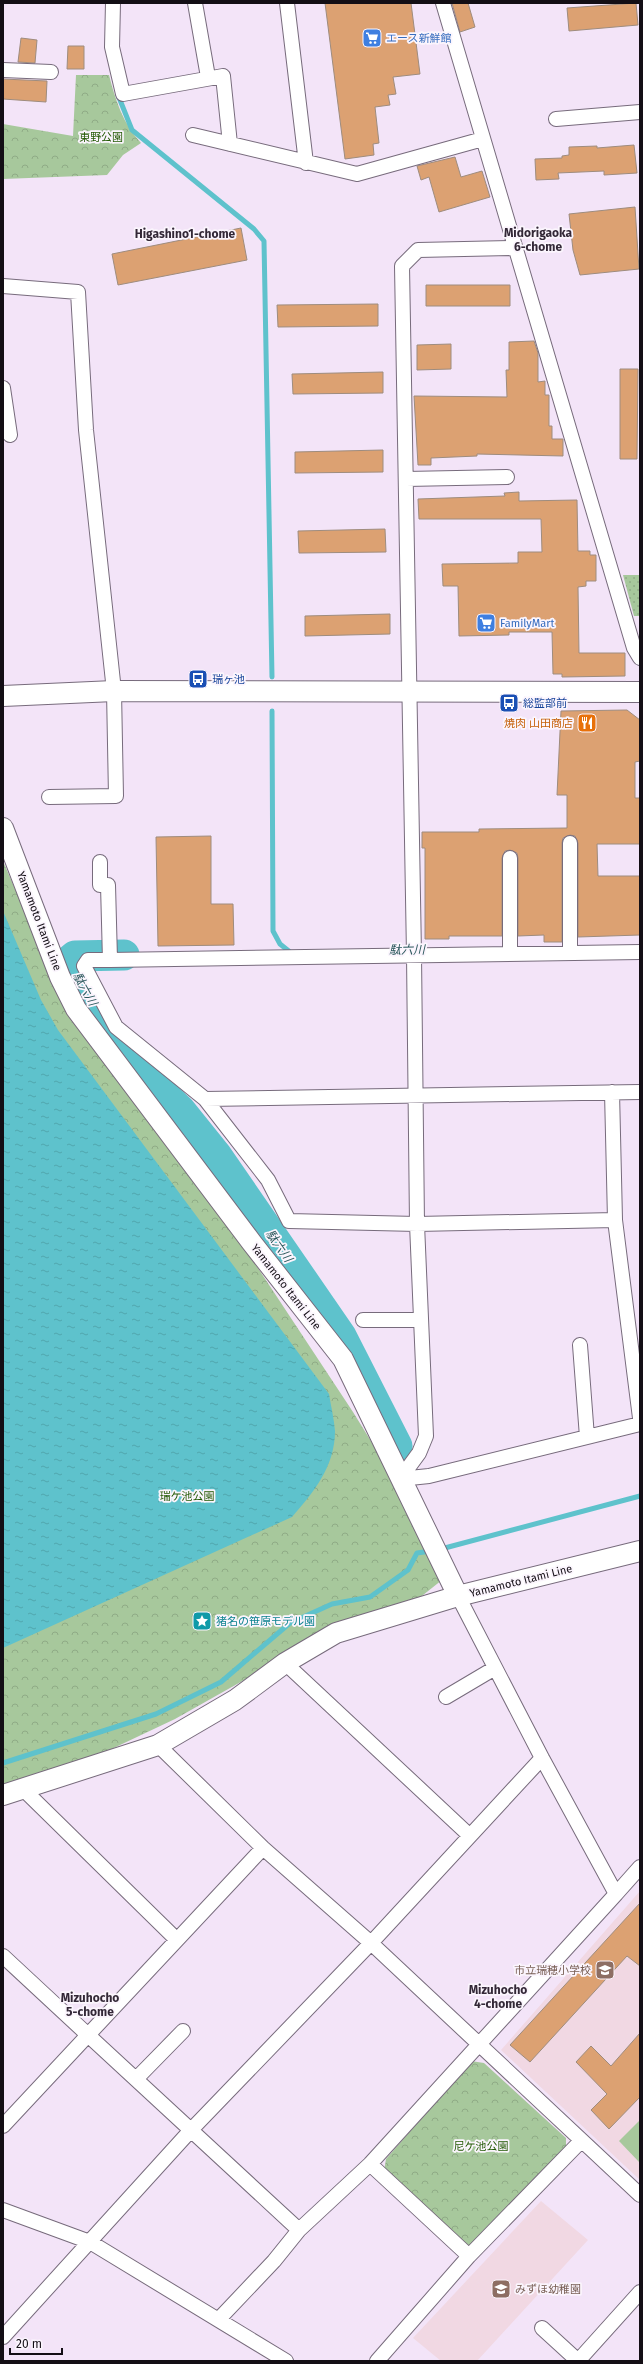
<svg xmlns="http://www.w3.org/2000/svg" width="643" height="2364" font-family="'Fira Sans','Noto Sans JP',sans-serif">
<defs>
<pattern id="grass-dots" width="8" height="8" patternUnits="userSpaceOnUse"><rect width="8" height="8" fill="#a7c89c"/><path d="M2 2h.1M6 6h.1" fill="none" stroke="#8fab86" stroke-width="1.8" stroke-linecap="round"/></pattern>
<pattern id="park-crowns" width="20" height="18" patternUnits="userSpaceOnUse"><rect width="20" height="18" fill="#a7c89c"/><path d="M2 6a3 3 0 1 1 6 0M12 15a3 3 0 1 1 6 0" fill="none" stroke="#8fab86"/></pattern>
<pattern id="water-ripples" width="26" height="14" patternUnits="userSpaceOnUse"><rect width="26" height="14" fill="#5ec2cc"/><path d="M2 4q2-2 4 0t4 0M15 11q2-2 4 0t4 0" fill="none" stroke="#51a6ae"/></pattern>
</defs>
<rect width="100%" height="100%" fill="#f3e4f8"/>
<path fill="#f1d8e3" d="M640,1891v289l-139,-130z
M541,2201l47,39 -111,121h-36l-28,-23z"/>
<path fill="url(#grass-dots)" d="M623,575h17v41h-6z"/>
<path fill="url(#park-crowns)" d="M76,75h33c6,24 14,49 32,68l-18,12 -16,20 -104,4v-55l70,12z
M3,861l64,149 181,243 105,159 34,55 55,113 -29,23 -113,40 -54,36 -71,40 -74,35 -98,32z
M471,2061l13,2 82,75v11l-97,99 -85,-77 2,-12z"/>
<path fill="#a7c89c" d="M640,2120v43l-21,-22z"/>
<path fill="url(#water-ripples)" d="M3,911l38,89 17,30 271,364c2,12 5,25 6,37 0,35 -21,61 -43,86l-289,131z"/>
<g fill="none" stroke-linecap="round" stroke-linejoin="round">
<path stroke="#5ec2cc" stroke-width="5" d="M118,95l14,35 122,99 10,12 8,436
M272,711l1,220 7,13 10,8
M397,1446l10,22
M441,1549l199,-53
M3,1763l153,-49 65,-32 69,-59 42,-19 38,-7 38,-27 9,-17 14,-2"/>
<path stroke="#5ec2cc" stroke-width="31" d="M124,955l-49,1 -6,5 26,50 27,44 58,55 37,46 124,180 56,110"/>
</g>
<path fill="#dca172" stroke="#9e8c7e" d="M325,3h86l9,71 -27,3 3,17 -8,1 2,10 -15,2 4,36 -6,1 1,11 -29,4z
M452,3h16l7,24 -15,5z
M636,3l2,22 -69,6 -2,-23z
M21,38l16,2 -2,23 -17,-1z
M68,46h16v23h-17z
M3,79l44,2 -1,21 -43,-3z
M634,145l3,28 -33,2v-4l-46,2 1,6 -23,1 -1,-21 27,-1v-2l7,-1v-8l28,-1v2z
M455,157l6,20 21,-6 8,26 -51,15 -10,-35 -8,3 -4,-14z
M635,207l4,62 -59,6 -7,-25 -4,-36z
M241,228l6,32 -129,25 -6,-31z
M426,285h84v21h-84z
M378,304v22l-100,1 -1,-22z
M534,341l4,12v29l7,-1v14h4v31h3v13h11v17l-86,-2v2l-46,2v7h-13l-4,-69 93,1 -1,-27h3v-28z
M451,344v25l-34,1v-25z
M620,369h18l-1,90h-17z
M383,372v21l-90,1 -1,-20z
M383,450v22l-88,1v-21z
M519,492v9l58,-1 1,51h12v4h6v26h-10v5l-8,1 1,66h46v23l-63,1v-3h-9l-1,-42h-43v3l-50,1 -1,-50h-15l-1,-22 76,-1v-11h24l-1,-33h-122l-1,-20 87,-3 -1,-3z
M385,529l1,23 -87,1 -1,-22z
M390,614v20l-85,2v-20z
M627,710l13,10v41l-5,1v36h5v46h-43l1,32h42v59l-62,2v-94l-3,-7 -5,-1 -7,3 -1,5v99h-18v-7l-26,1v-78l-1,-5 -7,-3 -5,1 -3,7v78h-53v3h-24v-91h-3v-16h57v-3l88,-1v-33h-10l4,-84z
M211,836v68h22l1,41 -76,1 -2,-109z
M640,1903v63l-13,-10 -97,106 -20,-17z
M640,2033v64l-31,32 -18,-19 16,-16 -31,-32 15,-16 20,20z"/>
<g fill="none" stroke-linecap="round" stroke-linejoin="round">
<g stroke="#776b7c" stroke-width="16">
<path id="street" d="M113,3l-1,44 11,47 100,-18 7,68
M195,3l13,74
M287,3l19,160
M443,3l191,645 6,10
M3,70l48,2
M556,119l84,-7
M193,135l164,39 126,-35
M3,286l75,6 8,138 28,261 2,105 -67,1
M3,388l7,47
M406,479l101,-2
M570,843v110
M510,858v95
M100,862v23h8l2,75
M612,1092l3,128 25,198
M205,1099l435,-7
M615,1220l-198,4 -128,-3 -21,-41 -63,-81 -89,-72 -32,-61 4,-6h22l530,-8
M363,1320h58
M580,1345l7,92
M400,1479l19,-26 7,-17 -9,-212 -3,-269 -12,-689 16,-16 97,-2
M400,1479l29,-3 211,-52
M458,1596l84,162 74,136 24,-27
M285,1663l184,172
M446,1697l49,-29
M158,1745l105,103 108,95 269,252
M23,1789l153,150
M263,1848l-175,187 211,195
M3,1956l85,79 -85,91
M136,2079l47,-48
M370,2164l99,92 112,-115
M3,2210l87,32 196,119
M219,2319l55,-58 25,-31 71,-66 246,-270
M542,2328l36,33
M3,2337l188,-207 180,-187 171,-185
M377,2361l92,-105
M578,2361l62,-69"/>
</g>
<g stroke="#776b7c" stroke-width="22">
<path id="secondary" d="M3,696l111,-5 526,1
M3,828l57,149 16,32 176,234 91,116 115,237
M3,1795l155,-50 77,-45 50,-37 51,-30 122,-37 182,-45"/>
</g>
<use href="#street" stroke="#fff" stroke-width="14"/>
<use href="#secondary" stroke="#fff" stroke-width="20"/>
</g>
<defs>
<g id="supermarket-square" transform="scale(1)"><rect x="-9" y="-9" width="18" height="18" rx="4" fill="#3f7fe0" stroke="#fbf5fd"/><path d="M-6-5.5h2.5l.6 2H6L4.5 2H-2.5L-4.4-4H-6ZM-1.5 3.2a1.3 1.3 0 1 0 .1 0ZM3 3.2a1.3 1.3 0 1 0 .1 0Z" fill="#fff"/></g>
<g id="bus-square" transform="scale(1)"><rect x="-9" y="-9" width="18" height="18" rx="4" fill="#1a4fb4" stroke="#fbf5fd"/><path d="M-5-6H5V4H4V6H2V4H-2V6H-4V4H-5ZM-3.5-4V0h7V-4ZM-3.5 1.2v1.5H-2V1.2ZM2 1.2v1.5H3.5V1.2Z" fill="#fff"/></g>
<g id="restaurant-square" transform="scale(1)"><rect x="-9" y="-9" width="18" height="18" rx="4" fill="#e8710a" stroke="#fbf5fd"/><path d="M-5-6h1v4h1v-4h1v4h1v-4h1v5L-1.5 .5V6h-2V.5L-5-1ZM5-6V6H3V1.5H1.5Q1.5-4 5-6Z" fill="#fff"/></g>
<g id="sight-square" transform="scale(1)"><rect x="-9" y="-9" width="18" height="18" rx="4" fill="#0f9aa8" stroke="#fbf5fd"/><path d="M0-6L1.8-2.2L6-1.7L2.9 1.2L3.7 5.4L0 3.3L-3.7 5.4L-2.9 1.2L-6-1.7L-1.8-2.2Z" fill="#fff"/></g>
<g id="school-square" transform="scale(1)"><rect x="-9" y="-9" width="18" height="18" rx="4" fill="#8d6e63" stroke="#fbf5fd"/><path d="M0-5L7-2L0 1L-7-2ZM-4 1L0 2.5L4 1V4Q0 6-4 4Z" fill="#fff"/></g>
</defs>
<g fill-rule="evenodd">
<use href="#supermarket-square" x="372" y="38"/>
<use href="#supermarket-square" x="486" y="623"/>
<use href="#bus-square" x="198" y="679"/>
<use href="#bus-square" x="509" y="703"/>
<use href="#restaurant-square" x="587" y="723"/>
<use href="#sight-square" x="202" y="1621"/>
<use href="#school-square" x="605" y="1970"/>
<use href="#school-square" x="501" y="2289"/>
</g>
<g text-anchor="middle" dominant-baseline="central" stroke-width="3.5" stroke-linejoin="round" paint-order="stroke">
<g font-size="11" fill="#366cbe" stroke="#fbf5fd" text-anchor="start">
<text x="386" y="38">エース新鮮館</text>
<text x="500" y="623">FamilyMart</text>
</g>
<g font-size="11" fill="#225903" stroke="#fbf5fd">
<text x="101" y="137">東野公園</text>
<text x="187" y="1496">瑞ケ池公園</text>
<text x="481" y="2146">尼ケ池公園</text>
</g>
<g font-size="11" fill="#164399" stroke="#fbf5fd" text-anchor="start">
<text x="212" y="679">瑞ヶ池</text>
<text x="523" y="703">総監部前</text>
</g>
<g font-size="11" fill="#c56008" stroke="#fbf5fd" text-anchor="end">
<text x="573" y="723">焼肉 山田商店</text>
</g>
<g font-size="11" fill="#130e15" stroke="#fbf5fd">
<text transform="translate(39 921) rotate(69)">Yamamoto Itami Line</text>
<text transform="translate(286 1287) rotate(52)">Yamamoto Itami Line</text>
<text transform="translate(521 1581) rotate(-14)">Yamamoto Itami Line</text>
</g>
<g font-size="11" fill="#0d838f" stroke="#fbf5fd" text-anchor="start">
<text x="216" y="1621">猪名の笹原モデル園</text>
</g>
<g font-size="11" fill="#785e54" stroke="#fbf5fd" text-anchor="end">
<text x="591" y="1970">市立瑞穂小学校</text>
<text x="515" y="2289" text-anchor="start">みずほ幼稚園</text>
</g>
<g font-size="12" font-weight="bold" fill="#332837" stroke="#fbf5fd">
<text x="538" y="233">Midorigaoka<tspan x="538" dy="14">6-chome</tspan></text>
<text x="185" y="234">Higashino1-chome</text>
<text x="498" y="1990">Mizuhocho<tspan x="498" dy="14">4-chome</tspan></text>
<text x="90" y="1998">Mizuhocho<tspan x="90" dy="14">5-chome</tspan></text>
</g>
<g font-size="12" font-style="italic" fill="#2b585c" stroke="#fbf5fd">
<text transform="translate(407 950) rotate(-1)">駄六川</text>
<text transform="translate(85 989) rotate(61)">駄六川</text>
<text transform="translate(279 1246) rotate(55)">駄六川</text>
</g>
</g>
<rect width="643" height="2364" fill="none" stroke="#130e15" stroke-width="8"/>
<path d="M10 2348v6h52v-6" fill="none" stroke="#130e15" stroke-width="2"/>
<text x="16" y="2348" font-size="12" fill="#130e15" stroke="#fbf5fd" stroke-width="3" paint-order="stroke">20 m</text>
</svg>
